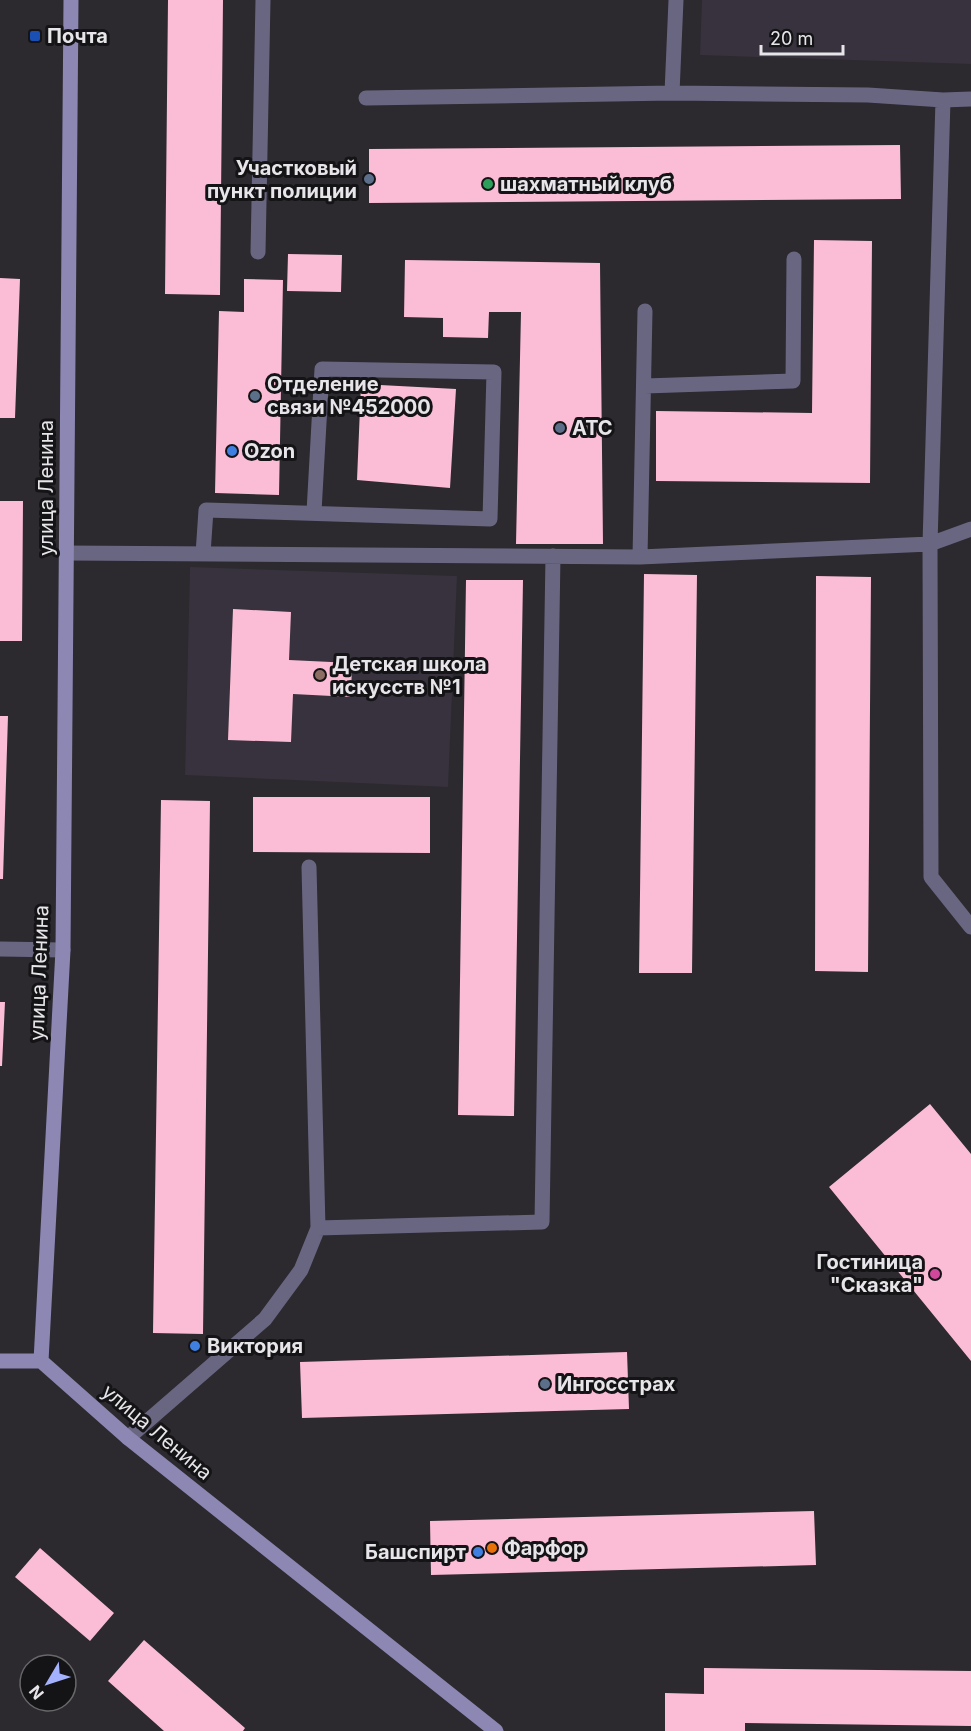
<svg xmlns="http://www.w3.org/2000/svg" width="971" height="1731" font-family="Inter,sans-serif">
<rect width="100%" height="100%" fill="#2c292f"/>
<path fill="#37323d" d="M702,0h269v64l-271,-9z
M190,567l267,9 -9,211 -263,-12z"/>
<path fill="#fbbdd5" d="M168,0h55l-3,295 -55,-1z
M900,145l1,54 -532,4v-54z
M814,240l58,1 -2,242 -214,-2v-70l156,2z
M288,254l54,1 -1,37 -54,-1z
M405,260l195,3 3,281h-87l5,-232h-32l-1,26 -45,-1v-19l-39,-1z
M0,278l20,1 -5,139h-15z
M244,279l39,1 -4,215 -64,-2 4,-182 25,1z
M361,384l95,5 -6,99 -93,-8z
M0,501h23l-1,140h-22z
M644,574l53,1 -5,398h-53z
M816,576l55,1 -3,395 -53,-1z
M466,580h57l-9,536 -56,-1z
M233,609l58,3 -2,48 63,3 -1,34 -58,-3 -2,48 -63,-2z
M0,716h8l-5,163h-3z
M253,797h177v56l-177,-1z
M161,800l49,1 -7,533 -50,-1z
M0,1002h5l-3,64h-2z
M930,1104l41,50v207l-142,-174z
M627,1352l2,57 -327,9 -2,-56z
M814,1511l2,54 -385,10 -1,-54z
M40,1548l74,65 -24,28 -75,-64z
M144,1640l101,88 -2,3h-79l-56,-50z
M704,1668l267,3v55l-226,-3v8h-80v-38l39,1z"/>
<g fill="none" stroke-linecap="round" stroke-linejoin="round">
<path stroke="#696682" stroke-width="15" d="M672,93l196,2 75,5
M366,98l306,-5 4,-93
M971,99l-28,1 -13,444 41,-15
M258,252l5,-252
M645,386l148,-5 1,-122
M66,553l574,4 290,-13 1,333 40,50
M203,554l3,-44 284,9 4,-147 -172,-3 -8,143
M640,557l5,-246
M309,867l9,361
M128,1438l137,-119 36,-49 17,-42 224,-6 11,-666"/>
<path stroke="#696682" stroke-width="15" d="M0,949l63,1"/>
<path stroke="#8c87b3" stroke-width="15" d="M0,1361h41
M41,1361l22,-411 8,-950
M41,1361l87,77 368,293"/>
</g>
<rect fill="#1a4fb4" stroke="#141315" stroke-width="2" x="29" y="30" width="12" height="12" rx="3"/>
<g fill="#5c6f8a" stroke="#141315" stroke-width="2">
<circle cx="369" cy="179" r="6"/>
<circle cx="255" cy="396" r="6"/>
<circle cx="560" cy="428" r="6"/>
<circle cx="545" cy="1384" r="6"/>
</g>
<circle fill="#2e9e5b" stroke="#141315" stroke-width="2" cx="488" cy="184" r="6"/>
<g fill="#3f7fe0" stroke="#141315" stroke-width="2">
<circle cx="232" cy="451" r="6"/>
<circle cx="195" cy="1346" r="6"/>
<circle cx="478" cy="1552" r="6"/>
</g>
<circle fill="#8d6e63" stroke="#141315" stroke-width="2" cx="320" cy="675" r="6"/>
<circle fill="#d1479c" stroke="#141315" stroke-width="2" cx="935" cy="1274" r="6"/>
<circle fill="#e8710a" stroke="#141315" stroke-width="2" cx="492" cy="1548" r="6"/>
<g text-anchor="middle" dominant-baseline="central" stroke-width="6" stroke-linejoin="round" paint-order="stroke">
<g font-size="20" font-weight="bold" fill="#e7e5e9" stroke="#141315" text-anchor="start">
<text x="47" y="36">Почта</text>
<text x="357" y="168" text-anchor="end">Участковый<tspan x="357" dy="23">пункт полиции</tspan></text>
<text x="500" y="184">шахматный клуб</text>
<text x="267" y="384">Отделение<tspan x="267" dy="23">связи №452000</tspan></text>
<text x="572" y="428">АТС</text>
<text x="244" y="451">Ozon</text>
<text x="332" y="664">Детская школа<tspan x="332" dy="23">искусств №1</tspan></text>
<text x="923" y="1262" text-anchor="end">Гостиница<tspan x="923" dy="23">"Сказка"</tspan></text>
<text x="207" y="1346">Виктория</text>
<text x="557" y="1384">Ингосстрах</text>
<text x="504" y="1548">Фарфор</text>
<text x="466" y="1552" text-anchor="end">Башспирт</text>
</g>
<g font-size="20" fill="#e7e5e9" stroke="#141315">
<text transform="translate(46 488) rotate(-90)">улица Ленина</text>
<text transform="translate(39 973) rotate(-88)">улица Ленина</text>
<text transform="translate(157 1432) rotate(40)">улица Ленина</text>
</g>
</g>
<g transform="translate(48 1683) rotate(231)"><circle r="28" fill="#141315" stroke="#68676a" stroke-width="1.5"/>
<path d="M0-4.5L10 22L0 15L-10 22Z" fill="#a4b1fc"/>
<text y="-9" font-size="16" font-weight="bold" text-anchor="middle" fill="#e7e5e9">N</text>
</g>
<path d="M761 45v9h82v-9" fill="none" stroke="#e7e5e9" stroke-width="3"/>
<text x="770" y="45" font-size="18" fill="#e7e5e9" stroke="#141315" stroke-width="4.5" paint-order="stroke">20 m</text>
</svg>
